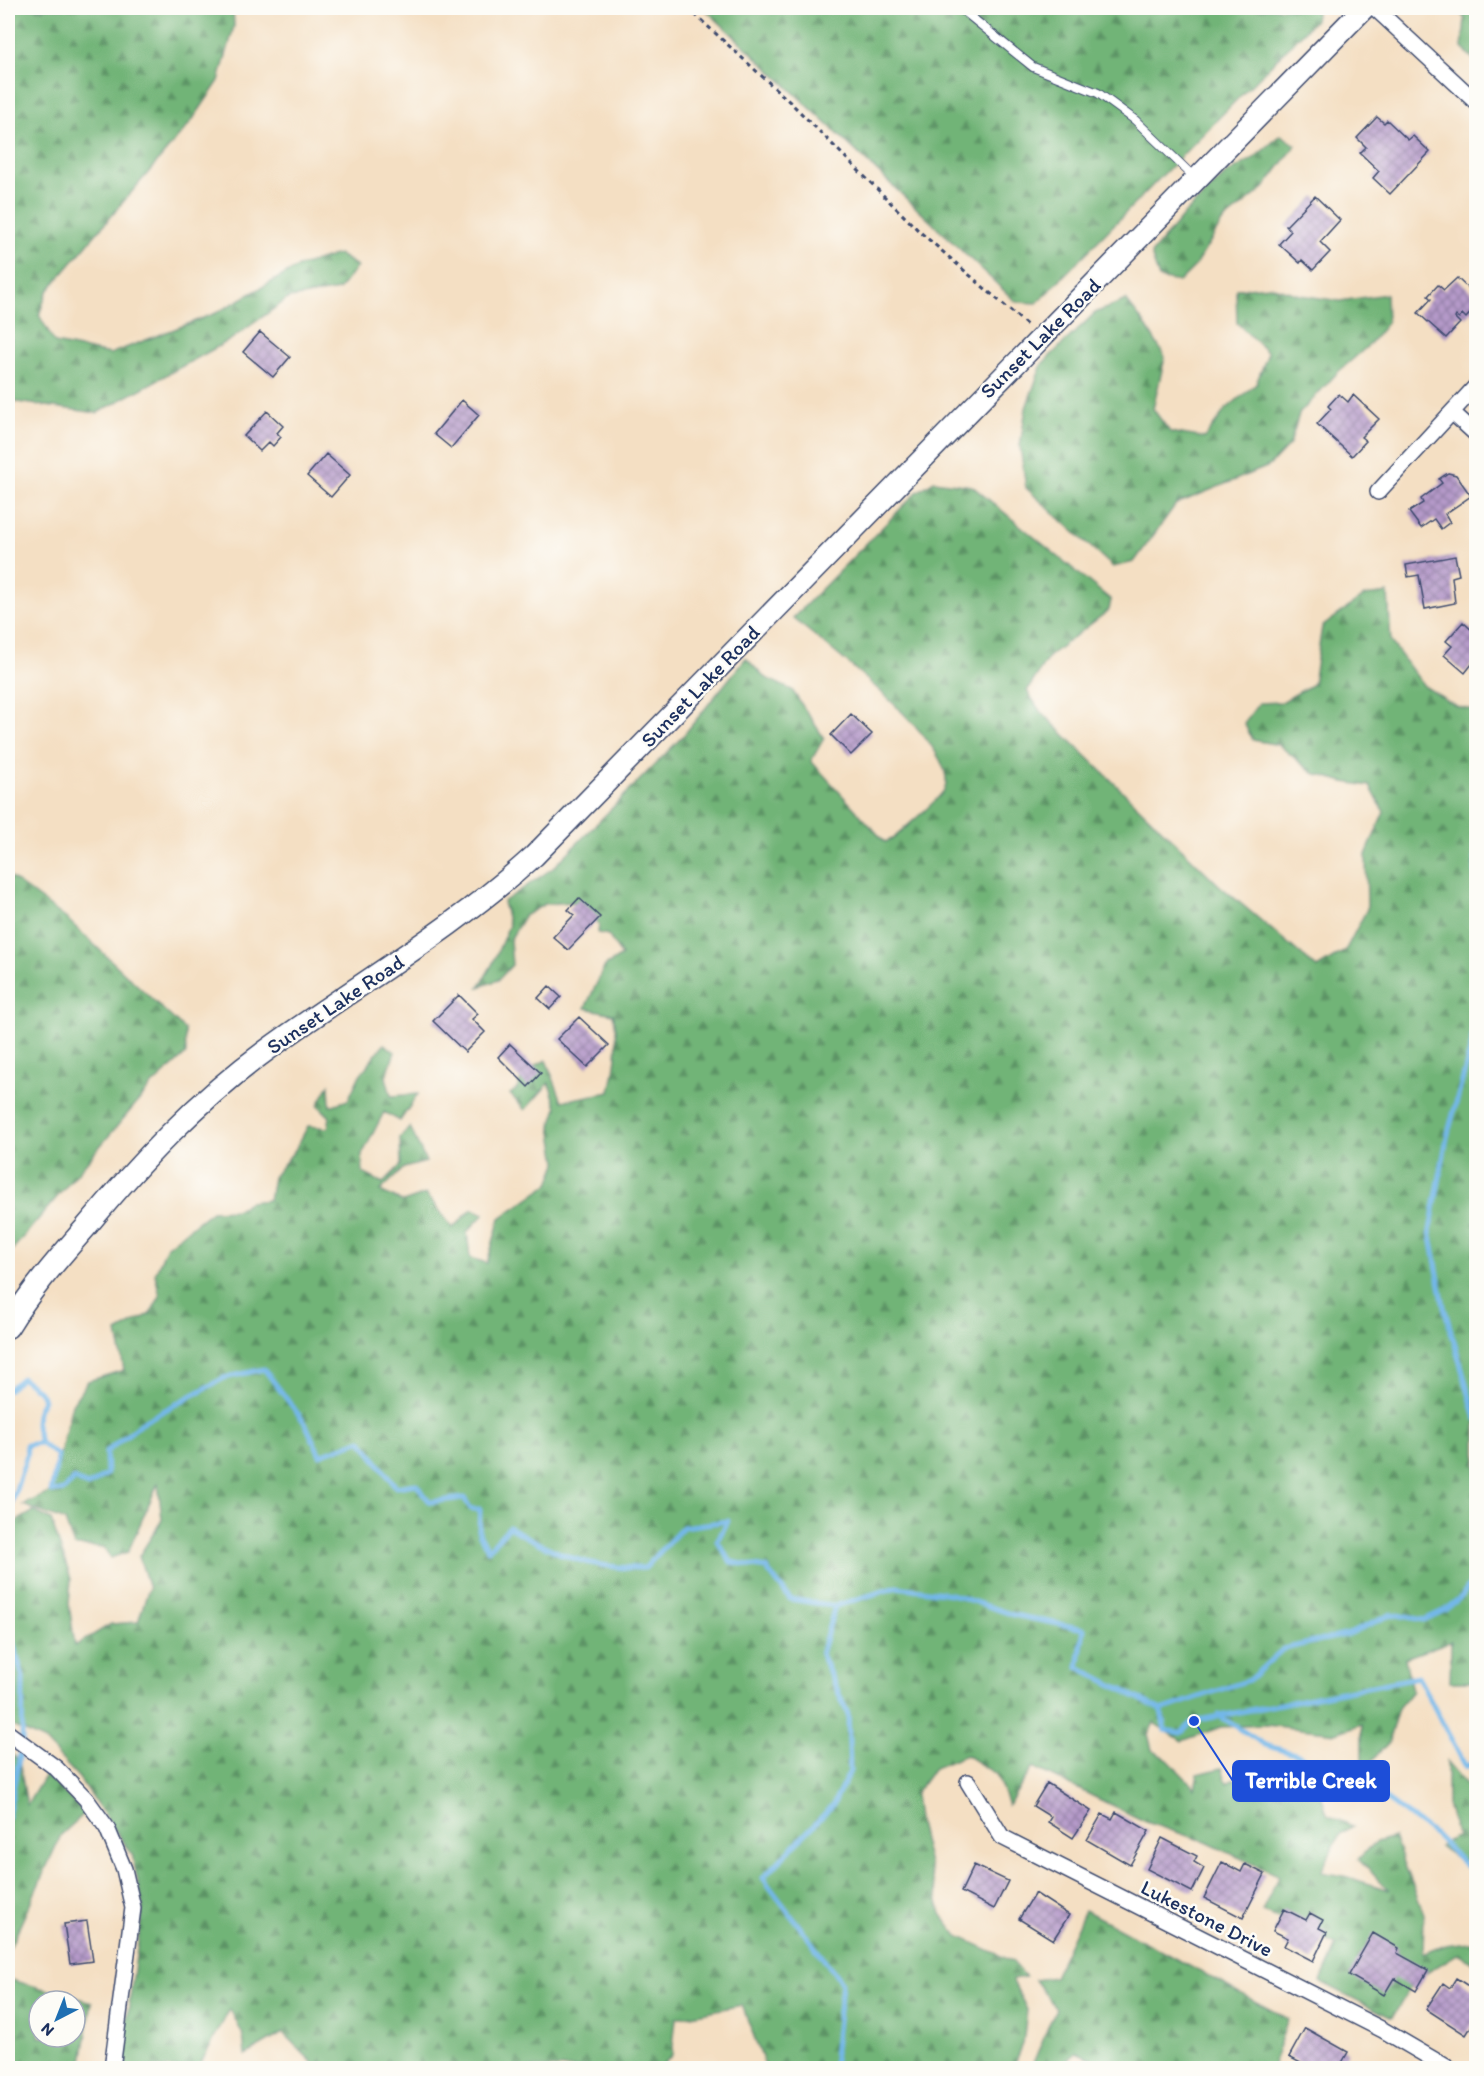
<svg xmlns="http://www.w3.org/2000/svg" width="1484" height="2076" font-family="Itim,sans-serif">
<defs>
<pattern id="forest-firs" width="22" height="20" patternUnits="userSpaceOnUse" patternTransform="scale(1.5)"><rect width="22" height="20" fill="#71b477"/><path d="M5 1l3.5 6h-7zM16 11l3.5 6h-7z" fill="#5c9365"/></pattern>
<pattern id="building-cross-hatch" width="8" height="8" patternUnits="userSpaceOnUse" patternTransform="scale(1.5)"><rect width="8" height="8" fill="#b59ac9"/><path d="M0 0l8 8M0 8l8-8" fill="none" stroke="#927ea6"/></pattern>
</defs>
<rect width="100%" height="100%" fill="#fdfcf7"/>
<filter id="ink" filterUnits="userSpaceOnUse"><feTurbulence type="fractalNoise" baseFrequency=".0167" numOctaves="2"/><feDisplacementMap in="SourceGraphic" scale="12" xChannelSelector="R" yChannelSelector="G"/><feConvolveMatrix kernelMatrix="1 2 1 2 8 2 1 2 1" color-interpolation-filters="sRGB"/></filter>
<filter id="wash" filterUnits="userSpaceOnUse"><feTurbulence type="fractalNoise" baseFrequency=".008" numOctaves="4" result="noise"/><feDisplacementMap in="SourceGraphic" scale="24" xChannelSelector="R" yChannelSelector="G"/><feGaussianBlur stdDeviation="1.35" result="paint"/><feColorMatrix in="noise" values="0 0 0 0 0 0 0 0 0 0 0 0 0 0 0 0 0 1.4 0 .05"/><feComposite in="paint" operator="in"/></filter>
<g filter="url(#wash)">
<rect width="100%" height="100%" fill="#f4dfc3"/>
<path fill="url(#forest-firs)" stroke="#46726a" stroke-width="1.5" fill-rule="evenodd" d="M8,8h225l1,18 -15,55 -28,41 -144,170 -8,23 16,28 55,11 106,-41 82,-46 40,-13 19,12 -18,24 -50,8 -59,42 -133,73 -80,-11 -9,-7z
M704,8h613l-2,12 -278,283 -21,-1z
M1456,8h20v54l-14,-14 3,-29z
M1281,135l15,10 -32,43 -42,34 -26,43 -17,17 -20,-4 -8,-24 35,-42 40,-38 28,-16z
M1270,286l30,9 40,6 46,-7 1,29 -18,22 -31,27 -39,42 -9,30 -21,22 -93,38 -42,58 -21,5 -87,-79 -6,-42 6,-38 16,-44 53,-51 31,-13 21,27 18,30 -12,52 17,23 35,6 20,-28 31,-26 12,-31 -31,-30 -1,-34z
M934,481l38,5 139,114 -2,10 -60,46 -22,35 13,20 179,174 98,83 28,-17 22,-42 -1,-54 18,-43 -14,-26 -26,-4 -31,-9 -34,-28 -26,-5 -9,-17 15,-20 23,-1 31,-18 9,-57 42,-31 24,-3 3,49 33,44 32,20 20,5v971h-26l1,-41 -46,17 7,33 -14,17 -10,35 -26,28v-47l-26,9 -70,-8 -45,2 -39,14 -28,-18 -6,11 4,16 16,10 27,28 3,-14 24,-6 5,15 13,-6 -1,-16 32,5 -2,23 15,-11 37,16 6,21 26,11 -13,8 -19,38 23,4 45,14 -31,-31 18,-17 18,-5 30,77 -1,40 23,-9 30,-4v23l-19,-10 -42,26 -23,38 -71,-36 16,-37 -75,-34 17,-35 -73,-34 -60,-20 -113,-55 -25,38 -12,-31 -30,-19 -32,13 -19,26 3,25 23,95 17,22 54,25 14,16 -14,2 15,31 -4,34 -10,24h-247l-24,-63 -66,13 -4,37 -12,13h-342l-35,-35 -38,22 -2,-20 -13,-26 -32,59h-78l23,-161 -11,-53 -53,-76 -34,-37 -37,-17v-167l4,-33 22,-13 17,9 20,59 -2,25 6,42 36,-22 27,-2 11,-34 -10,-32 23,-36 -4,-37 -30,69 -18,6 -6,-11 -30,-1 -9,-25 -42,-16 28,-13 21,-88 16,-23 36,-11 -7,-38 33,-18 10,-18 -5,-22 12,-28 45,-35 24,-1 13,-8 20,-2 4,-23 22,-27 13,-24 20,2 2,-11 -12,-12 11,-20 1,21 18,-6 12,-25 24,-31 11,8 -9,25 5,19 27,-2 -18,27 -16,-9 -22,43 1,18 20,10 18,-18 -1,-27 10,-11 16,35 -22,6 -24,23 23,11 23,-8 27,34 19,-19 12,5 -17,18 3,26 17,5 13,-45 49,-34 8,-21 -6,-37 6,-18 -8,-25 -24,27 -15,-16 7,-5 7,-17 22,-12 16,41 48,-9c6,-27 10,-52 3,-78l-28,-6 20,-42 17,-10 -14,-21 -10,-2 1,-9 -25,-22 -29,2 -21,12 -14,24 2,25 -14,15 -19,7 13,-22 17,-40 -6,-23 50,-34 130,-132 63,-78 18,19 28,13 32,48 -13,23 74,81 9,-4c11,-11 44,-37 50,-48 21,-42 -121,-146 -151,-172l124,-126z
M8,875l60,45 117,110 1,24 -35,32 -143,169z
M8,1751l11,10 8,44 18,-30 40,38 -24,22 -53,117z
M1447,1762l29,34v52l-13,14 -24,-16 18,-10 -10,-31z
M1085,1910l203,109 -13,38 -1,11h-160l-38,-16 -16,16h-29l25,-60 -21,-28 19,-3z
M8,1979l84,23 -11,66h-73zM39,2001h36v36h-36z"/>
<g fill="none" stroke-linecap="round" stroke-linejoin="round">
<path stroke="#73b7e9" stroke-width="5" d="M1476,835v74
M1476,944l-4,100 -25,93 -17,94 14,76 32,111
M8,1390l14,-12c38,28 14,15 14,46 0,6 3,13 4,19l18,13 -7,36 13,-2 10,-11 14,7 19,-12 -1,-22 37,-30 81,-44 40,-9 41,54 15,32 41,-15 35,47 20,-3 14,18 34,-4 7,11h9l-1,24 9,17 21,-23c49,28 78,42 136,41l38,-41 45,-6 -11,20 14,21 35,6 24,31 45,7 62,-19 54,7 63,21 70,14 -6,38 83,43 4,20 16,3 13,-12 224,-44 48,90 10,-7
M8,1562l4,-30 -1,-26 16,-52 -1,-9 14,-2
M8,1625l15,53 -1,65 -14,73
M1161,1710l88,-30 34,-31 66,-15 43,-20 32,6 21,-10 17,-14 8,-11 6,-24
M1218,1715l47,30 33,10 41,19 18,14 26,9 52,38 41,40
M833,2068l9,-85 -79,-105 70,-73 17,-34 -2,-57 -27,-60 14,-48"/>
</g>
<g id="blocks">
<path fill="url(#building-cross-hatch)" d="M1377,117l7,6 3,-3 21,20 5,-4 17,16 -40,42 -17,-16 6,-7 -19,-18 6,-6 -9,-9z
M1315,196l25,24 -20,22 10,10 -17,18 -11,-10 -2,3 -21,-19 12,-13 -5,-5z
M1457,278l19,18v11l-10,11 -4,-4 -3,4 -3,-2 -1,2 5,5 -14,15 -28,-25 13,-14 -3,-3 10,-11 6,5z
M260,332l30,25 -17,20 -30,-25z
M1339,394l9,8 5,-7 26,24 -18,18 5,4 -14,15 -35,-32 14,-15 -3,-3z
M462,400l17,15 -28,33 -17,-14z
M267,411l16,15 -6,7 4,4 -8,9 -4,-4 -9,9 -16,-15z
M326,454l24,21 -19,22 -24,-21z
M1448,473l8,2 15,21 -26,18 5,8 -9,7 -7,-10 -13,9 -12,-16 14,-9 -2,-4 21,-16 -3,-4z
M1455,556l4,19 -7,2 3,26 -30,6 -6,-34 -11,2 -2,-12z
M1463,622l13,12v25l-11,14 -21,-18 8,-9 -6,-5z
M851,714l21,20 -21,21 -20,-20z
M579,898l21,19 -32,33 -15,-13 21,-22 -6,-5z
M549,986l12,11 -11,12 -12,-11z
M459,995l19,19 -6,5 13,13 -20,20 -32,-31z
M579,1017l30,28 -22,22 -30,-28z
M510,1044l31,29 -13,14 -30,-30z
M1047,1783l44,28 -18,27 -25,-16 3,-5 -18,-11z
M1116,1812l33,19 -19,34 -43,-25 15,-26 10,5z
M1162,1838l35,18 -3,6 10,6 -12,24 -45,-23z
M1222,1862l19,10 4,-8 20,10 -22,44 -39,-20z
M974,1865l34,16 -14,28 -33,-17z
M1035,1893l34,22 -16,25 -34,-21z
M1284,1909l22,11 4,-7 13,7 -4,8 8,4 -14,29 -29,-15 4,-8 -15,-7z
M87,1921l6,40 -23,3 -6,-40z
M1373,1933l26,15 -2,5 31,17 -12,21 -22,-13 -10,17 -35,-20z
M1456,1978l20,13v28l-10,16 -40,-26 17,-26 7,5z
M1305,2028l43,24 -9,16h-29l-21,-11z"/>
</g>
</g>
<g filter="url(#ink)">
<use href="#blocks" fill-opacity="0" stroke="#3c496d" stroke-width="1.5"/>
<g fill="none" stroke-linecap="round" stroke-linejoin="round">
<g stroke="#3c496d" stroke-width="10">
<path id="lane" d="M960,8l73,59 65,26 37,27 60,58"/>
</g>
<g stroke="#3c496d" stroke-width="18">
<path id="street" d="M1375,8l101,94
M1453,413l23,21
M1378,492l98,-106
M8,1733l48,35 30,31 21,29 17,41 9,39 -21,160
M968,1782l34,55 381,193 65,38"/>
</g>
<g stroke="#3c496d" stroke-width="24">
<path id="secondary" d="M8,1327c22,-36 50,-68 78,-100 54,-65 112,-127 181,-177 89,-65 185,-119 267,-194l830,-848"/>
</g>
<path stroke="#3c496d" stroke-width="3" stroke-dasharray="4.5 4.5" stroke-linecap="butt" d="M688,8l103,95 128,128 109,95"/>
<use href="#lane" stroke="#fff" stroke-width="8"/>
<use href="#street" stroke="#fff" stroke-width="15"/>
<use href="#secondary" stroke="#fff" stroke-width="21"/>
</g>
</g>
<g text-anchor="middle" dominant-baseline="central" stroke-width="5" stroke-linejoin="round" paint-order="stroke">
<g font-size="21" fill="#1b2f5e" stroke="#fdfcf7">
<text transform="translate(1040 338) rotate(-45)">Sunset Lake Road</text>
<text transform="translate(700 686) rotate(-46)">Sunset Lake Road</text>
<text transform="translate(335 1004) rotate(-34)">Sunset Lake Road</text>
<text transform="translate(1207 1918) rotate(27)">Lukestone Drive</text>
</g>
</g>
<path fill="none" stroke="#1d4ed8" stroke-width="2" d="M1194 1721L1233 1781"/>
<circle fill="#1d4ed8" stroke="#fdfcf7" stroke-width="2" cx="1194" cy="1721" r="6"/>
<rect fill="#1d4ed8" stroke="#1d4ed8" stroke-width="2" x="1233" y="1761" width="156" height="40" rx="6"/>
<g font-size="22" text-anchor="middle" font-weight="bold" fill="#fff">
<text x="1311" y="1788">Terrible Creek</text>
</g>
<rect width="1484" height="2076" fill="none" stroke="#fdfcf7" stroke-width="30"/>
<g transform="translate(57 2019) rotate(222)"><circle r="28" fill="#fdfcf7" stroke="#a3aaba" stroke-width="1.5"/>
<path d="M0-4.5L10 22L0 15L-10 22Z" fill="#1f6fb2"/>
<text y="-9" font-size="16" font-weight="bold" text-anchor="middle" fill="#1b2f5e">N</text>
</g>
</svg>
